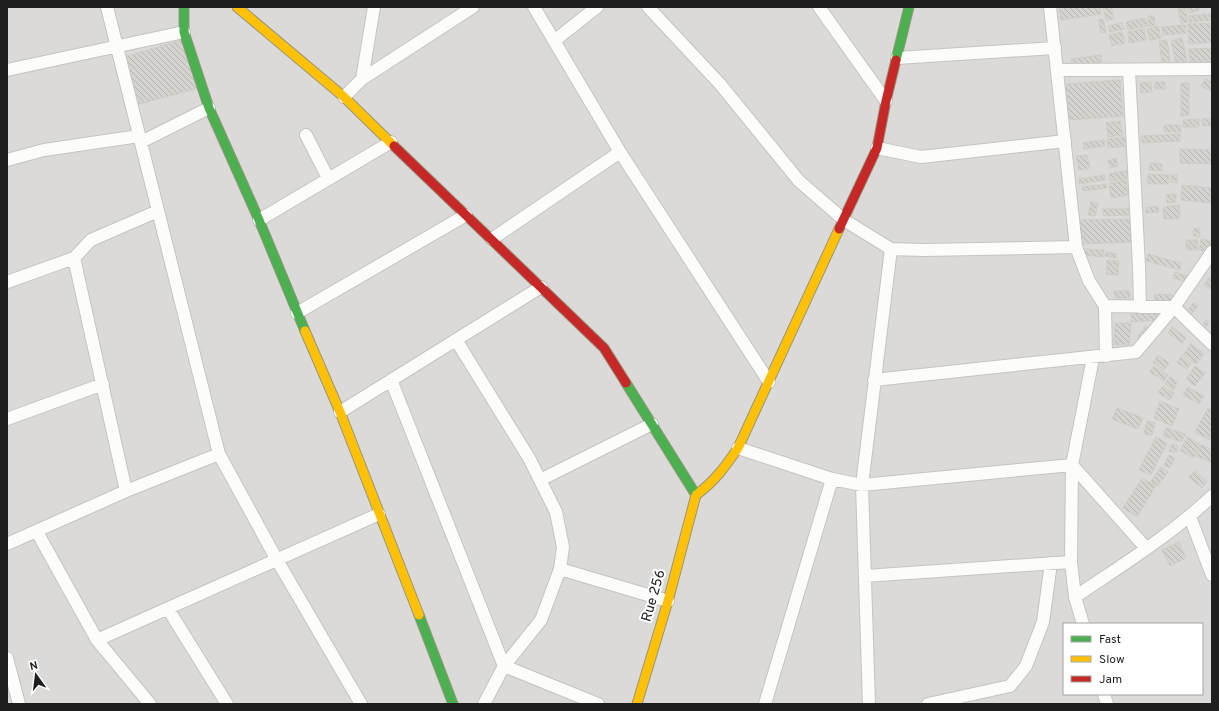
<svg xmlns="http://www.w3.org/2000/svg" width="1219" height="711" font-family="Overpass,sans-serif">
<defs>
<pattern id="building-back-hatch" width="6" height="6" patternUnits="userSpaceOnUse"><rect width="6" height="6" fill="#d5d3cf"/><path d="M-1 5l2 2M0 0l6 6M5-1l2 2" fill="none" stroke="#b6b5b1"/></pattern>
</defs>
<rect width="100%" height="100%" fill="#edebe6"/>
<path fill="#dcdad8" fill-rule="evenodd" d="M7,7h1205v697h-1205zM1064,624h138v70h-138z"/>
<path fill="url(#building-back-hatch)" stroke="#d0cdc7" d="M1059,7h41l1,7 -40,6z
M1103,7h8l3,12 -8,1z
M1187,7h11l1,3 -10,3z
M1185,8l3,14 -7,1 -3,-14z
M1212,14v6l-22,2 -1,-6z
M1148,16h6l1,9 -7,1z
M1145,18l2,8 -19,4 -2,-8z
M1103,19l3,13 -5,1 -3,-13z
M1122,23l2,6 -14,3 -2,-6z
M1212,23v19l-23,2 -1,-20z
M1185,25l1,8 -23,2 -1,-8z
M1158,26l3,12 -11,2 -3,-11z
M1144,29l2,11 -17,3 -1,-11z
M1122,32l3,11 -13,3 -3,-11z
M1182,38l5,23 -11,3 -5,-23z
M182,40l17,48 -63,17 -9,-49z
M1167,40l3,21 -8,1 -3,-21z
M1212,48v13l-22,1 -1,-13z
M1101,55l1,7 -30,4 -1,-7z
M1205,79l7,3 -1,9 -10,-5z
M1120,80l3,36 -54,4 -3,-36z
M1151,82l1,10 -11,1 -1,-10z
M1155,82h10v7h-10z
M1181,83h8v32l-8,1z
M1212,118v7l-9,1 -1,-7z
M1199,119v8h-16v-7z
M1120,121l3,14 -15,2 -2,-14z
M1164,125h17v7h-17z
M1180,134v7l-38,2 -1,-7z
M1126,137l1,9 -19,2 -1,-9z
M1104,140l1,6 -21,3 -1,-6z
M1180,149l32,1v14l-32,-1z
M1087,155l3,13 -11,2 -3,-14z
M1116,158l2,8 -8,2 -2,-7z
M1150,163l12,1v7l-13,-1z
M1130,170l2,8 -22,3 -1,-7z
M1148,174l21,1 -1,9h-20z
M1105,175v5l-26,4v-5z
M1171,175h6v8l-6,-1z
M1126,180l2,15 -17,3 -2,-14z
M1106,184l1,4 -24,3 -1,-4z
M1182,185l30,3v15l-31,-3z
M1176,194v8l-9,1 -1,-8z
M1091,201l7,2 -3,13 -7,-1z
M1179,205l1,13 -16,1 -1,-12z
M1158,206l1,6 -13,1v-5z
M1103,209h26v6l-26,1z
M1130,219l1,23 -52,2 -1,-24z
M1194,228l6,1v8l-7,-1z
M1201,239l11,2v11l-13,-2z
M1186,240h12l-1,10h-11z
M1086,249l18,1 -1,7 -18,-2z
M1106,252l11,2v4l-12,-2z
M1148,254l33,9 -1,7 -34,-9z
M1107,260l12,1 -1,14 -12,-1z
M1175,272l18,6 -2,5 -18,-5z
M1212,274v17l-8,-7z
M1114,291h16v7h-16z
M1155,294l17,1 -1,7 -16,-1z
M1193,303l5,3 -7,9 -5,-3z
M1162,312v8l-31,2v-9z
M1206,320l3,2 -4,7 -4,-2z
M1115,323h16l-2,22h-15z
M1146,326l3,3 -9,12 -3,-3z
M1172,327l14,11 -4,5 -14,-10z
M1191,344l13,10 -8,10 -13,-9z
M1158,355l11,8 -5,7 -11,-8z
M1181,357l10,6 -4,6 -10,-6z
M1154,366l14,9 -4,6 -14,-9z
M1195,366l10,7 -10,13 -9,-7z
M1170,377l8,5 -5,8 -8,-6z
M1163,386l11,7 -4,7 -12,-7z
M1188,387l16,9 -5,8 -16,-9z
M1160,401l19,8 -7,17 -18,-8z
M1117,408l26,10 -5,11 -26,-10z
M1208,408l4,2v31l-17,-9z
M1147,421l8,2 -3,12 -8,-1z
M1166,428l19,6 -3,8 -19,-6z
M1156,437l11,6 -16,32 -12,-5z
M1187,437l14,8 -7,13 -14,-7z
M1172,444l6,2 -2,7 -7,-2z
M1202,445l10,5v13l-15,-7z
M1169,455l6,3 -5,10 -6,-3z
M1161,467l7,5 -10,14 -7,-5z
M1195,471l12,11 -5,6 -13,-11z
M1142,478l14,8 -19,31 -14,-9z
M1179,542l7,16 -16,8 -8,-16z"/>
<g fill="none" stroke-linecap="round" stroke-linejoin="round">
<g stroke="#c5c4c2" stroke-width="14">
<path id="street" d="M107,7l112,447 58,106 84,144
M534,7l86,145 149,230
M648,7l72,77 79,97 45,39 47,29 32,1 153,-3
M819,7l67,94
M1050,7l26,240 13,34 16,25 1,50
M554,41l43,-34
M897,58l158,-10
M7,70l177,-38
M1057,70l155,-1
M1129,70l10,197 1,40
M362,79l111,-72
M344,97l18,-18 12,-72
M306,135l22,43
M141,142l68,-34
M877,148l44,9 144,-16
M7,160l37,-10 95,-14
M259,220l132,-78
M492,239l128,-87
M74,258l52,233
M7,282l67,-24 17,-18 67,-29
M1105,306l69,1 38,37
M297,313l169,-98
M456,340l73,118 27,54 7,35 -3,22 -19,51 -37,46 -20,38
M391,380l113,286 94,38
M874,380l262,-28 38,-45 38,-55
M340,412l201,-125
M7,419l96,-35
M738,448l94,31 30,6 210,-20
M1072,465l74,83
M540,480l112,-56
M1190,517l22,58
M37,532l60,108 53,64
M7,544l119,-53 93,-37
M560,569l108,32
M865,576l206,-14
M1075,597c47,-32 96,-62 137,-101
M168,609l59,95
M1083,624l-8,-27 -4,-35 1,-97 21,-107
M97,640l282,-126
M7,658l12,46
M1104,694l3,10
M765,704l67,-225
M869,704l-7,-219 29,-236
M928,704l82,-18 16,-20 17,-44 8,-59"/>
</g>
<g stroke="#94977e" stroke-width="11">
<path id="fast" d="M184,7v25l25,76 50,112 46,111
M896,60l13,-53
M626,383l70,112
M419,615l34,89"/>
</g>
<g stroke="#94977e" stroke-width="11">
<path id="slow" d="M237,7l107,90 50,49
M305,331l35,81 79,203
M696,495c19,-14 29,-28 42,-47l101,-219
M637,704l31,-103 28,-106"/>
</g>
<g stroke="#94977e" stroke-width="11">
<path id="jam" d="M394,146l210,202 22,35
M839,229l38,-81 9,-47 10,-41"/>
</g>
<use href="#street" stroke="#fcfcfb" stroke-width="12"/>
<use href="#fast" stroke="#4caf50" stroke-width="9"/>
<use href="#slow" stroke="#ffc107" stroke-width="9"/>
<use href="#jam" stroke="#c62828" stroke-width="9"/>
</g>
<g text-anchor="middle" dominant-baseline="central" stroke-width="4" stroke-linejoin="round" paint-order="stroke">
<g font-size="14" fill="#1e1e1e" stroke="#fff">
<text transform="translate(654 596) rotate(-74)">Rue 256</text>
</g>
</g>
<rect width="1219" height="711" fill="none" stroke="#1e1e1e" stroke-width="16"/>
<rect x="1063" y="623" width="140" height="72" fill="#ffffff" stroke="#a5a5a5"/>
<rect x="1071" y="636" width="20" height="6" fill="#4caf50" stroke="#a5a5a5"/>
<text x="1099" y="643" font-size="12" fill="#1e1e1e">Fast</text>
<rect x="1071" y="656" width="20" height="6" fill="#ffc107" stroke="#a5a5a5"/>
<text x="1099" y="663" font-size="12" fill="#1e1e1e">Slow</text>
<rect x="1071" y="676" width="20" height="6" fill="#c62828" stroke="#a5a5a5"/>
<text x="1099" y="683" font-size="12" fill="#1e1e1e">Jam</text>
<g transform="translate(36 675) rotate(346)" stroke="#ffffff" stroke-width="3" paint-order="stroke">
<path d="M0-3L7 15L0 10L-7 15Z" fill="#1e1e1e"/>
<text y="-6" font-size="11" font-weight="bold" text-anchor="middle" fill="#1e1e1e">N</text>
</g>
</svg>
